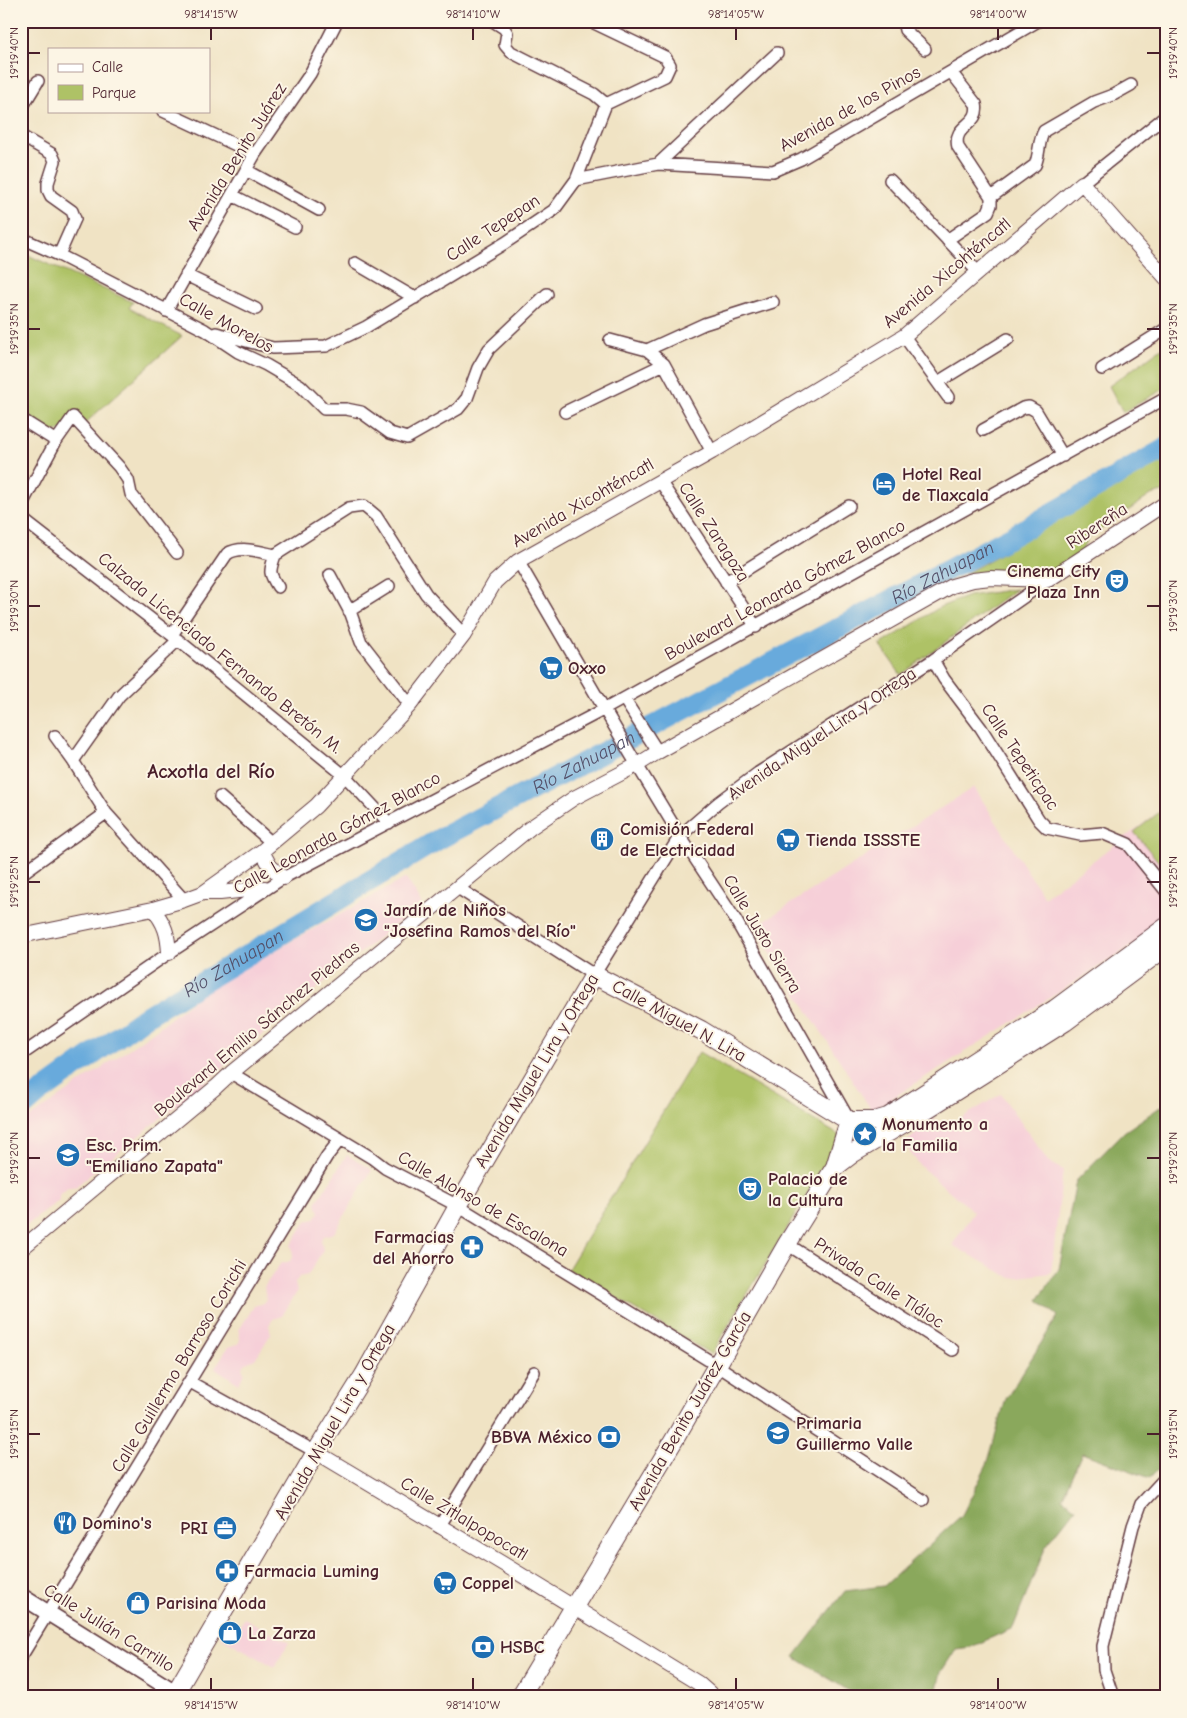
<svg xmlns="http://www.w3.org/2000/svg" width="1187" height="1718" font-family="'Comic Neue',sans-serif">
<rect width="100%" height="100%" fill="#fcf5e5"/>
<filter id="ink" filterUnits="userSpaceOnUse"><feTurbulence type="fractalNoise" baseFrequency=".02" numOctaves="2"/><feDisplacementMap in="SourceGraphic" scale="10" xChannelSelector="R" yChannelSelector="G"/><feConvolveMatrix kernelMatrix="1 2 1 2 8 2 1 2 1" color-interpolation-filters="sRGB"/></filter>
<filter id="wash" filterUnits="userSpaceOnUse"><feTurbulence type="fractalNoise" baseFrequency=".0096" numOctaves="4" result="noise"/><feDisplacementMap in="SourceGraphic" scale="20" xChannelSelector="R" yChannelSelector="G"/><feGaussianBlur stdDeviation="1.12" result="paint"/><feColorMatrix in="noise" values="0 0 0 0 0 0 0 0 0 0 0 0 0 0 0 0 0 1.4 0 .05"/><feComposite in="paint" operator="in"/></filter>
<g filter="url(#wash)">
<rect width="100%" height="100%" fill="#f0e3c4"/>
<path fill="#f6cfd8" d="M974,787l70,110 122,-90v117l-294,187 -118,-184z
M406,878l16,25 -95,77 -125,105 -127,102h-6l-10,8v5l-38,30v-106l132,-92 52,-41 94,-54z
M1001,1094l47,67 15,9 -12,103 -40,5 -59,-33 22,-33 -53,-45 -17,-23 30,-25 11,9z
M347,1155l25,15 -38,63 -10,3 -3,5 2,9 -15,25 -9,2 -4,6 2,9 -15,24 -9,3 -4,6 2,9 -16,25 -9,4 -4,5 2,5 -5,11 -24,-16 13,-21 10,-3 2,-4 -1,-10 15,-24 9,-3 3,-4 -2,-12 16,-23 10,-3 3,-6 -2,-10 15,-24 9,-2 4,-6 -3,-10z
M244,1618l45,24 -14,25 -55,-30 8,-13 10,5z"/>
<path fill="#aec266" stroke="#7c7048" d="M21,252l112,50 -4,6 53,28 -100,90 -26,5 -4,3 -31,-19z
M1166,345v43l-43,24 -14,-26z
M1166,459v32l-15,4 -63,43 -7,16 -25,18 -91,2z
M1016,589l-115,86 -21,-30 60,-38 29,-11z
M1166,807v64l-32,-39z
M699,1052l143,85 -131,217 -143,-85z"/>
<path fill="#8aa85b" stroke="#6a6443" d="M1166,1103v359l-16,16 -68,-25 -20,45 14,10 -30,38 -33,82 -42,19 -15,2 -15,23 -6,25h-76l-65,-40 51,-66 39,-5 78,-71 25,-50 19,-66 52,-83 -20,-16 21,-31 17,-88 48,-49z"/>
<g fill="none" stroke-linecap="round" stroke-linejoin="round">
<path stroke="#68aadc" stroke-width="21" id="s1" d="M21,1109l16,-14 111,-80 291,-176 575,-304 152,-87"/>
</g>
</g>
<g filter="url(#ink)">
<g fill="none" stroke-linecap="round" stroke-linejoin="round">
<g stroke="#633c42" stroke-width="14">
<path id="minor" d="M493,21l11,7 3,5 -2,12 6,7 83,42 12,10
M590,21l75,36 5,8 -5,11 -59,28
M903,21l2,9 20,19
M21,109l17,-28
M163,111l92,43
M21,136l31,18 3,7 -7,22v7l3,6 21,15 3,8 -16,36
M658,164l119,-111
M246,170l73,40
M576,180l82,-16 115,7 28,-12 237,-138
M890,180l88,92
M1082,183l84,-67
M232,195l63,32
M991,197l44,-32c5,-11 3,-24 9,-34l50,-29 19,-7 18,-10
M21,238l38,17 146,75 33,22 28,13 34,20 24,24h22l15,3 29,21 17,5 51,-29 9,-11 11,-30 11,-19 58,-55
M947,240l41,-28 3,-7v-8l-33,-50c-6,-23 23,-21 18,-43l-25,-32
M355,263l60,35
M186,275l70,34
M166,311l89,-157 55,-80 27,-53
M216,333l57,15 53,-2 40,-19 139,-84 49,-33 22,-30 30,-76
M904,336l44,61
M610,340l37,10 17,14 48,88
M647,350l57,-26 69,-22
M1102,369l64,-40
M938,382l70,-43
M565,412l99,-48
M21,419l35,22
M983,430l40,-22 6,-1 7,4 27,45
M660,481l96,146
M21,506l35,-65 17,-24 46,50 9,13 3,14 46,59
M21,518l157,122 167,136 44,47
M275,555l74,-47 15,-2 12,10 50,78 38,41
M275,555c-5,16 -7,17 3,32
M518,561l113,194 49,81 55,83 113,199
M330,575l21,39 10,28 49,63
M726,582l123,-76
M349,611l40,-25
M172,635l55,-81c14,-9 33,-2 48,1
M933,660l11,19 37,49 58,92 8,8 33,7 22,-2 26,11 38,47
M624,699l34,53
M55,736l18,25 33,52 78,87
M73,761l46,-65 59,-56
M220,797l52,46
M21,874l85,-61
M458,888l136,87 86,-139 38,-33 40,-30 175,-113 115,-80
M21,1055l148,-102 114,-75 322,-169 561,-311
M231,1073l141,85 13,10 73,38 260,160 205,134
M787,1244l166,106
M190,1382l126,70
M439,1527l95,-155
M21,1657l306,-501 13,-16
M1113,1697l-9,-27 -1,-24 30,-120 8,-22 25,-27"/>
</g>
<g stroke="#633c42" stroke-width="16">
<path id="tertiary" d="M262,851l8,15 13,12
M203,893h17l45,-5
M153,909c12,15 15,25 16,44
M21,936l132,-27 31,-9 19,-7 59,-42 54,-45 94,-101 54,-70 31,-53 23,-21 194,-109 192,-116 178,-153 84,95
M21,1249l195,-162 15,-14 299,-245 44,-30 63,-33 21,-13 294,-166 21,-6 18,-2 57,2 118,-77
M316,1452l189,113 193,118 16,14"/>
</g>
<g stroke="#633c42" stroke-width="18">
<path id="secondary" d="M21,1596l162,101"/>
</g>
<g stroke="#633c42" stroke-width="20">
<path id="primary" d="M849,1121h25l14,-4 167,-108 111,-82
M835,1167l17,-13 64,-38 149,-94 101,-75
M173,1697l143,-245 48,-77 94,-169 136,-231 107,55 148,91
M520,1697l154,-257 113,-196 48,-77 14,-46"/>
</g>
<use href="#minor" stroke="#fff" stroke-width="11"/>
<use href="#tertiary" stroke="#fff" stroke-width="14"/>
<use href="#secondary" stroke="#fff" stroke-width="15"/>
<use href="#primary" stroke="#fff" stroke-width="18"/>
</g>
</g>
<path fill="none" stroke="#4a1f2b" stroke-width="2" d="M211,28v12M473,28v12M736,28v12M998,28v12M28,53h12M1147,53h13M28,329h12M1147,329h13M28,606h12M1147,606h13M28,882h12M1147,882h13M28,1158h12M1147,1158h13M28,1434h12M1147,1434h13M211,1678v12M473,1678v12M736,1678v12M998,1678v12"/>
<defs>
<g id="hotel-disc" transform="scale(1.25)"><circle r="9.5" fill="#1f6fb2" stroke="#fcf5e5"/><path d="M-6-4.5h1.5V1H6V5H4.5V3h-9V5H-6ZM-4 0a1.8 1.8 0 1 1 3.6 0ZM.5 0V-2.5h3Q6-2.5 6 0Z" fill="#fff"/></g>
<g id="theatre-disc" transform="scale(1.25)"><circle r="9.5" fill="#1f6fb2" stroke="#fcf5e5"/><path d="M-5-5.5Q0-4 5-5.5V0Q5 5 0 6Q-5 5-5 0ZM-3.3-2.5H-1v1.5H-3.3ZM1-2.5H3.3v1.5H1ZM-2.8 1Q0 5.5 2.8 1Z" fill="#fff"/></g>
<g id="supermarket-disc" transform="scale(1.25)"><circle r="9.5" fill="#1f6fb2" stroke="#fcf5e5"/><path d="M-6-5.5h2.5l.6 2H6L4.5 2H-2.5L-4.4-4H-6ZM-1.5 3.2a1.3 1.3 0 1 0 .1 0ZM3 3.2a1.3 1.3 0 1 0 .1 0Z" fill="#fff"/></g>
<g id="building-disc" transform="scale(1.25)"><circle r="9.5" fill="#1f6fb2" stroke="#fcf5e5"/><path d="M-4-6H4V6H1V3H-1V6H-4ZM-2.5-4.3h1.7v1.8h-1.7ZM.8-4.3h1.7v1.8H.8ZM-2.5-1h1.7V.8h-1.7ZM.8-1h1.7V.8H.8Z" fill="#fff"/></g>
<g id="school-disc" transform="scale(1.25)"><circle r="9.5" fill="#1f6fb2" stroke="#fcf5e5"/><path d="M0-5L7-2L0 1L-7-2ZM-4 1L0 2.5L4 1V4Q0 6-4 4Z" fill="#fff"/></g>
<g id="sight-disc" transform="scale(1.25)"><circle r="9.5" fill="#1f6fb2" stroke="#fcf5e5"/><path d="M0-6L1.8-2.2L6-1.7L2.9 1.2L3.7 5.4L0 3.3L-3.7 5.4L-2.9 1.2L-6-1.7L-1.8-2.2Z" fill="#fff"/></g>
<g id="pharmacy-disc" transform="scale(1.25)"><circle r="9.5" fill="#1f6fb2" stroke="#fcf5e5"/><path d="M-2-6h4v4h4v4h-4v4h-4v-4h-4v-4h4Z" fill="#fff"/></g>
<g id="bank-disc" transform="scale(1.25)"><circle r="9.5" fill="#1f6fb2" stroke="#fcf5e5"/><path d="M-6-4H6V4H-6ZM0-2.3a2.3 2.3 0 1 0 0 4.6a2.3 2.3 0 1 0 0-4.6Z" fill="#fff"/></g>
<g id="restaurant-disc" transform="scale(1.25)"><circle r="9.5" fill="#1f6fb2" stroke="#fcf5e5"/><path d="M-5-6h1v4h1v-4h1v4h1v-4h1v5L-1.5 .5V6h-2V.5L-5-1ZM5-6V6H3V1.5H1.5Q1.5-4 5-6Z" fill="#fff"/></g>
<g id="office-disc" transform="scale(1.25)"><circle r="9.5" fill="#1f6fb2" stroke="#fcf5e5"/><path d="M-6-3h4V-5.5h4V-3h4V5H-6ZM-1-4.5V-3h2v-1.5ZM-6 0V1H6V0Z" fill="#fff"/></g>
<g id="shop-disc" transform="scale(1.25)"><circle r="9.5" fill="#1f6fb2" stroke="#fcf5e5"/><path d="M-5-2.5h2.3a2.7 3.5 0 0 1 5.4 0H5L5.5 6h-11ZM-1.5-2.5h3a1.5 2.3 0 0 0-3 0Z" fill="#fff"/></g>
</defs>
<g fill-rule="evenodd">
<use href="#hotel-disc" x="884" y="484"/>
<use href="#theatre-disc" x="1117" y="581"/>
<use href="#supermarket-disc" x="551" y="668"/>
<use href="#building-disc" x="602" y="839"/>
<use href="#supermarket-disc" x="788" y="840"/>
<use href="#school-disc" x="366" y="920"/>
<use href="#sight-disc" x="865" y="1134"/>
<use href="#school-disc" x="68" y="1155"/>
<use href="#theatre-disc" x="750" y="1189"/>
<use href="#pharmacy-disc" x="472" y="1247"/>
<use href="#school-disc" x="778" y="1433"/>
<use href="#bank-disc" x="609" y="1437"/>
<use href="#restaurant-disc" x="65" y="1523"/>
<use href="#office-disc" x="225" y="1528"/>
<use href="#pharmacy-disc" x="227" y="1571"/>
<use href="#supermarket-disc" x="445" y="1583"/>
<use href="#shop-disc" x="138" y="1603"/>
<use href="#shop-disc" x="230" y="1633"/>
<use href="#bank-disc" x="483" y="1647"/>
</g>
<g text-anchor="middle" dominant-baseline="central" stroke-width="4" stroke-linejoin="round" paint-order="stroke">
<g font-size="18" fill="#4a1f2b" stroke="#fcf5e5">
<text transform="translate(850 109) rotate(-29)">Avenida de los Pinos</text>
<text transform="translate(237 157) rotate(-58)">Avenida Benito Juárez</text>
<text transform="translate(493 228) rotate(-33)">Calle Tepepan</text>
<text transform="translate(947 273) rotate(-40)">Avenida Xicohténcatl</text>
<text transform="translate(226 323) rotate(29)">Calle Morelos</text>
<text transform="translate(583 503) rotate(-30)">Avenida Xicohténcatl</text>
<text transform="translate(1097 526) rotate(-33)">Ribereña</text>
<text transform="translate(714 532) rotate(57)">Calle Zaragoza</text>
<text transform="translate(785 590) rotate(-29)">Boulevard Leonarda Gómez Blanco</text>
<text transform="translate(220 653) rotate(39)">Calzada Licenciado Fernando Bretón M.</text>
<text transform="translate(822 734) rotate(-34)">Avenida Miguel Lira y Ortega</text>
<text transform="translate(1020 757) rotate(56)">Calle Tepeticpac</text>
<text transform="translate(337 833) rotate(-29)">Calle Leonarda Gómez Blanco</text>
<text transform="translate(762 934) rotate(59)">Calle Justo Sierra</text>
<text transform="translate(679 1021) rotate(29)">Calle Miguel N. Lira</text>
<text transform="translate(257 1029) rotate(-40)">Boulevard Emilio Sánchez Piedras</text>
<text transform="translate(537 1071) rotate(-59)">Avenida Miguel Lira y Ortega</text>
<text transform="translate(483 1204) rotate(30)">Calle Alonso de Escalona</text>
<text transform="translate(879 1283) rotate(33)">Privada Calle Tláloc</text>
<text transform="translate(179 1366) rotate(-59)">Calle Guillermo Barroso Corichi</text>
<text transform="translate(690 1411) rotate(-60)">Avenida Benito Juárez García</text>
<text transform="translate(335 1422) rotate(-60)">Avenida Miguel Lira y Ortega</text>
<text transform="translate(464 1519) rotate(31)">Calle Zitlalpopocatl</text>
<text transform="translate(109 1628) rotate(32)">Calle Julián Carrillo</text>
</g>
<g font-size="18" font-weight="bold" fill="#4a1f2b" stroke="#fcf5e5" text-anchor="start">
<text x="902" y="474">Hotel Real<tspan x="902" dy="21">de Tlaxcala</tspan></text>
<text x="1100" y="571" text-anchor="end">Cinema City<tspan x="1100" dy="21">Plaza Inn</tspan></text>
<text x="568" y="668">Oxxo</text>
<text x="620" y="829">Comisión Federal<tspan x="620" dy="21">de Electricidad</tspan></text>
<text x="806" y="840">Tienda ISSSTE</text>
<text x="384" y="910">Jardín de Niños<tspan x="384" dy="21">"Josefina Ramos del Río"</tspan></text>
<text x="882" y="1124">Monumento a<tspan x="882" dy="21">la Familia</tspan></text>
<text x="86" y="1145">Esc. Prim.<tspan x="86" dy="21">"Emiliano Zapata"</tspan></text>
<text x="768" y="1179">Palacio de<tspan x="768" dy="21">la Cultura</tspan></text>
<text x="454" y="1237" text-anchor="end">Farmacias<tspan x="454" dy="21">del Ahorro</tspan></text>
<text x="796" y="1423">Primaria<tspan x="796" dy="21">Guillermo Valle</tspan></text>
<text x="592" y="1437" text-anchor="end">BBVA México</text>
<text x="82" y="1523">Domino's</text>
<text x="208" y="1528" text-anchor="end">PRI</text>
<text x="244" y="1571">Farmacia Luming</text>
<text x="462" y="1583">Coppel</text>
<text x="156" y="1603">Parisina Moda</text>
<text x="248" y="1633">La Zarza</text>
<text x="500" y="1647">HSBC</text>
</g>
<g font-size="19" font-style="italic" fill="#545069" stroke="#fcf5e5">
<text stroke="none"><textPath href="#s1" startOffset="1068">Río Zahuapan</textPath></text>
<text stroke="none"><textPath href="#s1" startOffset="662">Río Zahuapan</textPath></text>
<text stroke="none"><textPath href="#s1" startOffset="258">Río Zahuapan</textPath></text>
</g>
<g font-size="20" font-weight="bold" fill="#4a1f2b" stroke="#fcf5e5">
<text x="211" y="771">Acxotla del Río</text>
</g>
</g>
<rect width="1187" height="1718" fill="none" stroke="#fcf5e5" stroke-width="55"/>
<rect x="48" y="48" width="162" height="65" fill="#fcf5e5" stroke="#b59f9b"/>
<rect x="58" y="64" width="25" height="8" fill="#ffffff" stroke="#b59f9b"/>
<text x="92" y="72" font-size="15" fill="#4a1f2b">Calle</text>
<rect x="58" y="85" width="25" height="15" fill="#aec266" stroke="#b59f9b"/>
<text x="92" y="98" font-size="15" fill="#4a1f2b">Parque</text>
<rect x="28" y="28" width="1132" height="1662" fill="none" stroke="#4a1f2b" stroke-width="2"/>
<g font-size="12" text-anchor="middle" fill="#4a1f2b">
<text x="211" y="18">98°14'15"W</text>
<text x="473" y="18">98°14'10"W</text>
<text x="736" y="18">98°14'05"W</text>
<text x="998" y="18">98°14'00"W</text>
<text transform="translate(14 53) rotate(-90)" y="4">19°19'40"N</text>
<text transform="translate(1173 53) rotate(-90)" y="4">19°19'40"N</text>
<text transform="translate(14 329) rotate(-90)" y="4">19°19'35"N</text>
<text transform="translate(1173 329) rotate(-90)" y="4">19°19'35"N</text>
<text transform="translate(14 606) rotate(-90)" y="4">19°19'30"N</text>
<text transform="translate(1173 606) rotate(-90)" y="4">19°19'30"N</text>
<text transform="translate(14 882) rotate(-90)" y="4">19°19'25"N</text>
<text transform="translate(1173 882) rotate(-90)" y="4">19°19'25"N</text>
<text transform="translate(14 1158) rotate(-90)" y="4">19°19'20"N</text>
<text transform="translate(1173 1158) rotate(-90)" y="4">19°19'20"N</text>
<text transform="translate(14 1434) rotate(-90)" y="4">19°19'15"N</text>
<text transform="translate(1173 1434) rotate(-90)" y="4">19°19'15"N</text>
<text x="211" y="1709">98°14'15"W</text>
<text x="473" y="1709">98°14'10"W</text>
<text x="736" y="1709">98°14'05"W</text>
<text x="998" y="1709">98°14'00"W</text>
</g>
</svg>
